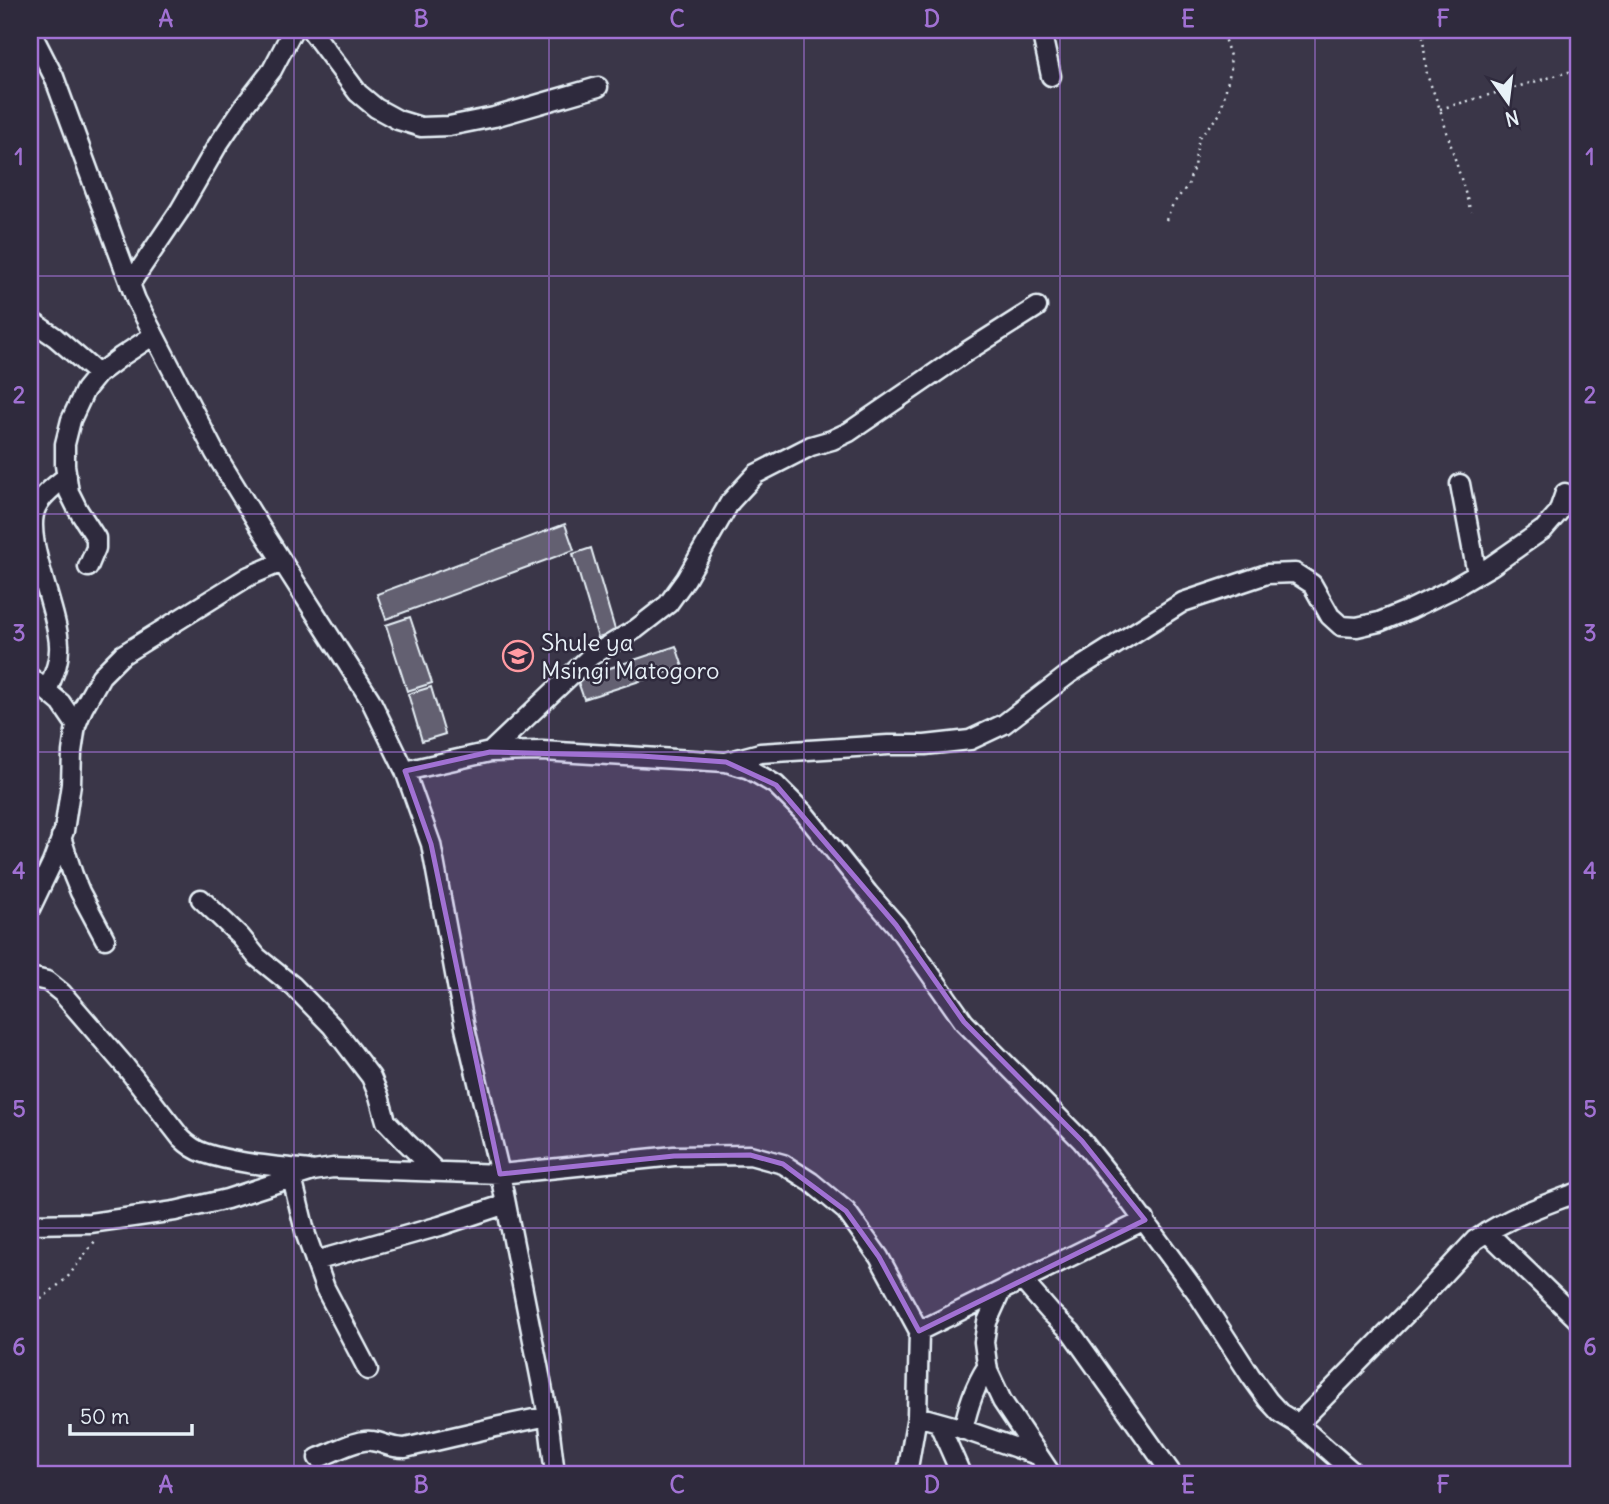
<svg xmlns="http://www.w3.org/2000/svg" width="1609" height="1504" font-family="Delius,sans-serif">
<rect width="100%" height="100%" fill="#3a3648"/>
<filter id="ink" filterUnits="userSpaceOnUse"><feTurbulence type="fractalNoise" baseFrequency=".0143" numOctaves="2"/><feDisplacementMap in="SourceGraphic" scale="14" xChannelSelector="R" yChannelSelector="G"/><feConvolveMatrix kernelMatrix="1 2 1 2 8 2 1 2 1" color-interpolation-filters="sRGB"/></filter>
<g filter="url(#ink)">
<path fill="#636171" stroke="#e8f1f8" stroke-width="2" d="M565,524l9,26 -188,69 -9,-25z
M591,548l25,85 -18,5 -25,-84z
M410,617l22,66 -25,8 -21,-66z
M676,646l7,21 -99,32 -7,-20z
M431,687l14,47 -23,7 -14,-47z"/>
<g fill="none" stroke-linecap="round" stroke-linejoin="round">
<g stroke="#e8f1f8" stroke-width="23">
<path id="minor" d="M30,30l24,47 82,223 79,153 47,77 108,169 35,72 26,73 34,184 35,146 48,242 7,58
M311,30l47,63 18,15 22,12 23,7 28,-1 45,-9 104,-30
M1041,30l10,46
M130,284l50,-74 37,-64 27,-40 28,-36 21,-40
M30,320l25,17 43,37
M1460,484l17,90
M88,567l8,-19v-10l-18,-28 -9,-18 -4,-27v-21l6,-24 14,-30 13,-16 24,-18 32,-21
M30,677l31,26 15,22
M47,691c6,-15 13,-29 12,-46 -1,-36 -38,-110 -22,-139 6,-12 19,-21 30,-30
M490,752l101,-96 45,-27 32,-25 18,-25 44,-77 26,-28 55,-28 21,-6 17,-8 117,-80 71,-45
M726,762l34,-9 128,-8h37l45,-5 34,-16 65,-50 114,-72 84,-28 28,-1 17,11 18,32 11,10 16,1 22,-5 32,-13 39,-19 41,-24 53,-37 14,-16 7,-20
M405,771l85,-19 52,-1 184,11 23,7 27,16 28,28 64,80 28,32 68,97 118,119 40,50 75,102 53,82 18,25 12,13 18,11 57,50
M61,837l12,38 7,17 25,47
M201,899l39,37 17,21 36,29 39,40 39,51 8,19 7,25 19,20 31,30
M30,909l22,-46 12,-32 7,-47 1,-32 4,-27 7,-17 18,-32 21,-21 127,-79 33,-14
M30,977l17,4 15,12 63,73 56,72c7,7 14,12 23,15 33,11 71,13 105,17
M292,1178l14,57 19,53 43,82
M30,1224l60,-1 85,-12 52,-12 86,-28 20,-3 167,6 174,-18 76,-1 33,9 28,18 35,29 33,46 40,74 -2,85 -10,58
M1487,1232l92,89
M315,1261l125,-35 66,-22
M1023,1281l27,31 21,20 101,142
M1001,1291l-14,31 -3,20 4,29 14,30 49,73
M919,1331l226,-111
M917,1416l36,10 84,29
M938,1422l23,52
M1298,1424l111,-113 66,-71c32,-22 68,-35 104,-48
M963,1430c5,-23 11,-43 24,-63
M318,1458c14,-5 40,-20 54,-17 14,2 16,7 33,7l95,-22 48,-10"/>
</g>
<path stroke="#e8f1f8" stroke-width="2.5" stroke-dasharray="2 5" stroke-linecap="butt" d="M1422,30l5,45 13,34 31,103
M1440,109l139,-40
M1166,220l7,-16 15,-19 6,-19 5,-29 21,-23 11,-46 -1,-12 -6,-18 1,-8
M30,1308l37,-30 28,-37"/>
<use href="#minor" stroke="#2f2a3d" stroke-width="18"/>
</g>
</g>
<path fill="#a171d3" fill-opacity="0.2" stroke="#a171d3" stroke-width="5" stroke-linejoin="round" d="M490,752l151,4 85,6 50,23 120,140 68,97 118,119 63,79 -226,111 -40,-74 -33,-46 -63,-47 -33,-9 -76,1 -174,18 -69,-330 -26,-73z"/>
<path fill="none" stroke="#a171d3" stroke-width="2" stroke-opacity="0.55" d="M294,30v1444M549,30v1444M804,30v1444M1060,30v1444M1315,30v1444M30,276h1549M30,514h1549M30,752h1549M30,990h1549M30,1228h1549"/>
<defs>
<g id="school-ring" transform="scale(1.575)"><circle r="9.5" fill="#2f2a3d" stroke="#ff9aa2" stroke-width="1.5"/><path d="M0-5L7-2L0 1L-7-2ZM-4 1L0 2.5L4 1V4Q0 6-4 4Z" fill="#ff9aa2"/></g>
</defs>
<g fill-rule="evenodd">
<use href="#school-ring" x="518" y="656"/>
</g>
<g text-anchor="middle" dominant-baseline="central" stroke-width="5" stroke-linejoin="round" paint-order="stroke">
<g font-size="24" fill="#e8f1f8" stroke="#2f2a3d" text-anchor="start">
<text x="541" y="642">Shule ya<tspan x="541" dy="28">Msingi Matogoro</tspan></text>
</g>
</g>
<rect width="1609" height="1504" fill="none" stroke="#2f2a3d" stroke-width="77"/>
<g transform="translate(1508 102) rotate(166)" stroke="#2f2a3d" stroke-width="5" paint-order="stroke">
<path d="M0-5L12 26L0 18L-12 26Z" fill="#e8f1f8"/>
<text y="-10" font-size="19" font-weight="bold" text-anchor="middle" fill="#e8f1f8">N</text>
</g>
<path d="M70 1424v10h122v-10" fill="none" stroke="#e8f1f8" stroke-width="3.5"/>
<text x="80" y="1424" font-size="21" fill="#e8f1f8" stroke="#2f2a3d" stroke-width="5" paint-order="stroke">50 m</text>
<rect x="38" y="38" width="1532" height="1428" fill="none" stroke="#a171d3" stroke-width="2.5"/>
<g font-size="23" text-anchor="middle" font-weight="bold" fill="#a171d3">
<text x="166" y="27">A</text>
<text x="421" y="27">B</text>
<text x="677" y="27">C</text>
<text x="932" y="27">D</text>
<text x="1188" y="27">E</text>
<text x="1443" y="27">F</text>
<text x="19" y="165">1</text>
<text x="1590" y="165">1</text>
<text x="19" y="403">2</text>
<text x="1590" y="403">2</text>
<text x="19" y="641">3</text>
<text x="1590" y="641">3</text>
<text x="19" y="879">4</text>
<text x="1590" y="879">4</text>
<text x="19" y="1117">5</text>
<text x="1590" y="1117">5</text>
<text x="19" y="1355">6</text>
<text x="1590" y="1355">6</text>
<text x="166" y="1493">A</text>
<text x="421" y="1493">B</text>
<text x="677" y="1493">C</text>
<text x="932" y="1493">D</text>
<text x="1188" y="1493">E</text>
<text x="1443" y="1493">F</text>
</g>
</svg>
